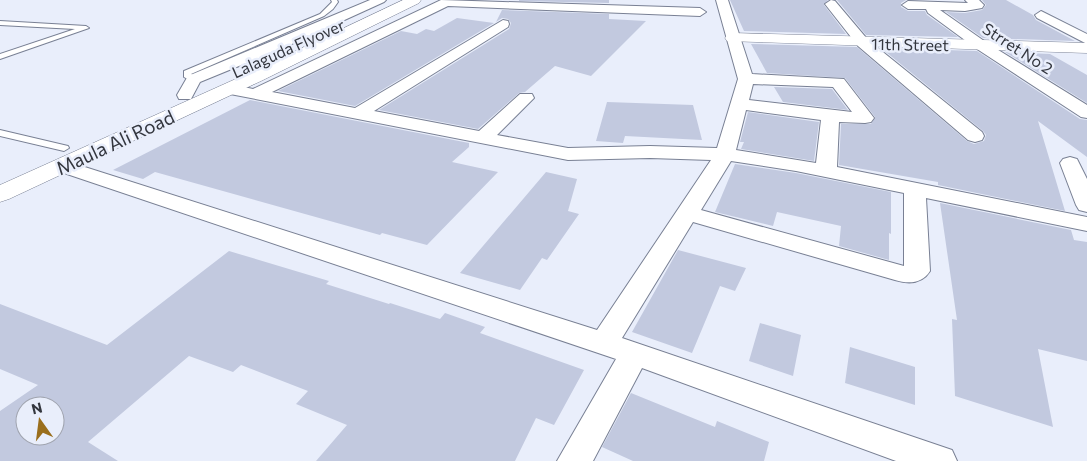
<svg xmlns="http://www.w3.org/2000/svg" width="1087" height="461" font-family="Commissioner,sans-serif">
<rect width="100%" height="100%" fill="#e9eefb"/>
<path fill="#c2c9df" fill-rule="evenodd" d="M519,0h90v3l-90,-2z
M730,0h98l-4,5 22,29 -102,-3z
M837,0h69l-5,3v4l7,4h17l2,4 31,22 -92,-2z
M982,0h24l27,15 3,5 39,21 -92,-3 -37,-26 19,1 17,-3 4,-5z
M502,10l107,4v5l37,2 -55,55 -36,-10 -30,26 -6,1 -41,36 -99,-19 130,-81 2,-6 -3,-4 -6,-1 -6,4z
M457,18l37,5 -139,83 -77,-15 123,-60 16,3 9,-5 8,2z
M751,44l106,3 110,94 7,3 10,-3 2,-6 -3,-4 -102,-83 96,3 103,68 7,1v37l-49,-36 27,90 -127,-26v-3l-99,-17 2,-41h30l4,-7 -30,-39 -78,-5z
M1005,52l45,2 37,21v28z
M774,87l58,2 16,21 -65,-8z
M250,100l219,43v4l-17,15 46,10 -71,73 -45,-12 -2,2 -225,-63 -12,7 -30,-9z
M607,102l86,3 9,35 -77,-4 -2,7 -27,-2z
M748,112l71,10 -5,39 -73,-12 3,-7h-4z
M735,164l61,9 95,19v42l-2,-1v27l-50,-14 2,-20 -64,-14 -4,14 -58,-14z
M546,172l31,7 -9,32 11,3 -32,46 -5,-2 -22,32 -60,-17z
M940,203l131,27 3,10 13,2v119l-49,-12 15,78 -98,-31 -3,-77 5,1z
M678,250l68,18 -11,23 -15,-5 -28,67 -60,-21z
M229,251l100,30 -3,3 63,20 1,-1 50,16 5,-6 40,14 -5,6 104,37 -30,55 -18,-7 -21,43h-199l31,-36 -51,-21 12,-13 -67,-26 -8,7 -44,-16 -101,86 30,19h-118v-50l38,-26 -38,-16v-65l107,41zM25,406h30v30h-30z
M760,323l41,12 -8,41 -44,-15z
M850,347l65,20v38l-70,-22z
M631,393l84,34 2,-6 52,21 -5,19h-131l-31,-14z"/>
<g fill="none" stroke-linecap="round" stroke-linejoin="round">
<g stroke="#798094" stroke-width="2">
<path id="lane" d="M331,0h6l1,2 -5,7 -9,7 -133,58 6,3v4h-6l-7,-4v-6l136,-57 12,-12z
M0,21l86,5 3,2 -89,31v-5l75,-25 -75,-4z
M0,130l68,16 1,2 -5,3 -64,-15z"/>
</g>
<g stroke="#798094" stroke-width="2">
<path id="street" d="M370,0h16l-2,2 -101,46 -83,34 -9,17h-12l-2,-4 11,-19z
M441,0l259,8 6,4 -6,4 -252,-10 -176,86 83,16 148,-88 5,1 1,3 -1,3 -134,84 105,20 41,-37h12l2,4 -37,37 71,13 82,-2 67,2 21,-69 -22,-79h12l24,74 92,5 30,39 -3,4 -6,1 -26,-1 -2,45 250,50v14l-161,-33 4,73c-8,13 -22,13 -35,9l-202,-58 -71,116 330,112 5,11h-61l-254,-93 -49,93h-36l59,-102 -561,-189 -3,-4 3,-4 7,-2 7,2 528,168 114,-170 -61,-2 -82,2 -338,-66 -6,-2 -2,-3 2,-3 6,-2 23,5zM753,84l80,3 19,25 -103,-12zM746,110l75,10 -5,43 -80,-13zM731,161l65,10 108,22v73l-203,-56z
M831,0l4,1 33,39 114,92 2,4 -2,4 -7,2 -7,-2 -110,-94 -33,-42z
M965,0h14l5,5 -2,3 -17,3 -25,-1 47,33 100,62v13l-6,-1 -104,-68 -49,-36 -2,-4h-18l-6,-4 6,-4 60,2z
M1041,11l46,23v10l-50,-26 -2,-3z
M1070,157l7,2 10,20v33l-8,-2 -3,-5 -16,-42 3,-4z"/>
</g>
<g stroke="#798094" stroke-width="1">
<path id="secondary" d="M733,33l354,10v10l-360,-12 -2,-3 2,-3z"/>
</g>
<g stroke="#798094" stroke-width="1">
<path id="primary" d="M403,0h18l-2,3 -158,78 -252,118 -9,3v-17l249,-112z"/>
</g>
<use href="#lane" fill="#fff" fill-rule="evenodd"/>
<use href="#street" fill="#fff" fill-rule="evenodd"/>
<use href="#secondary" fill="#fff" fill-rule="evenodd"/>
<use href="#primary" fill="#fff" fill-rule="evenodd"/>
</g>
<g text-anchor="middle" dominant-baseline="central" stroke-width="5" stroke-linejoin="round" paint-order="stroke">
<g font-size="16" fill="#33363e" stroke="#e9eefb">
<text transform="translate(910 44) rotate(1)">11th Street</text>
<text transform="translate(288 48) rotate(-24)">Lalaguda Flyover</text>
<text transform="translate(1018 48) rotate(33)">Strret No 2</text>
</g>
<g font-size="19" fill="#33363e" stroke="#e9eefb">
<text transform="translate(115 142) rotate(-25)">Maula Ali Road</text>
</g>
</g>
<g transform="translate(40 421) rotate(346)"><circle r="24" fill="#e9eefb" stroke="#a0a4af"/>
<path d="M0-4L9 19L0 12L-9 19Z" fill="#9a6e1c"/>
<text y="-8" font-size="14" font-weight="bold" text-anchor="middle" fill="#33363e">N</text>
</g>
</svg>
